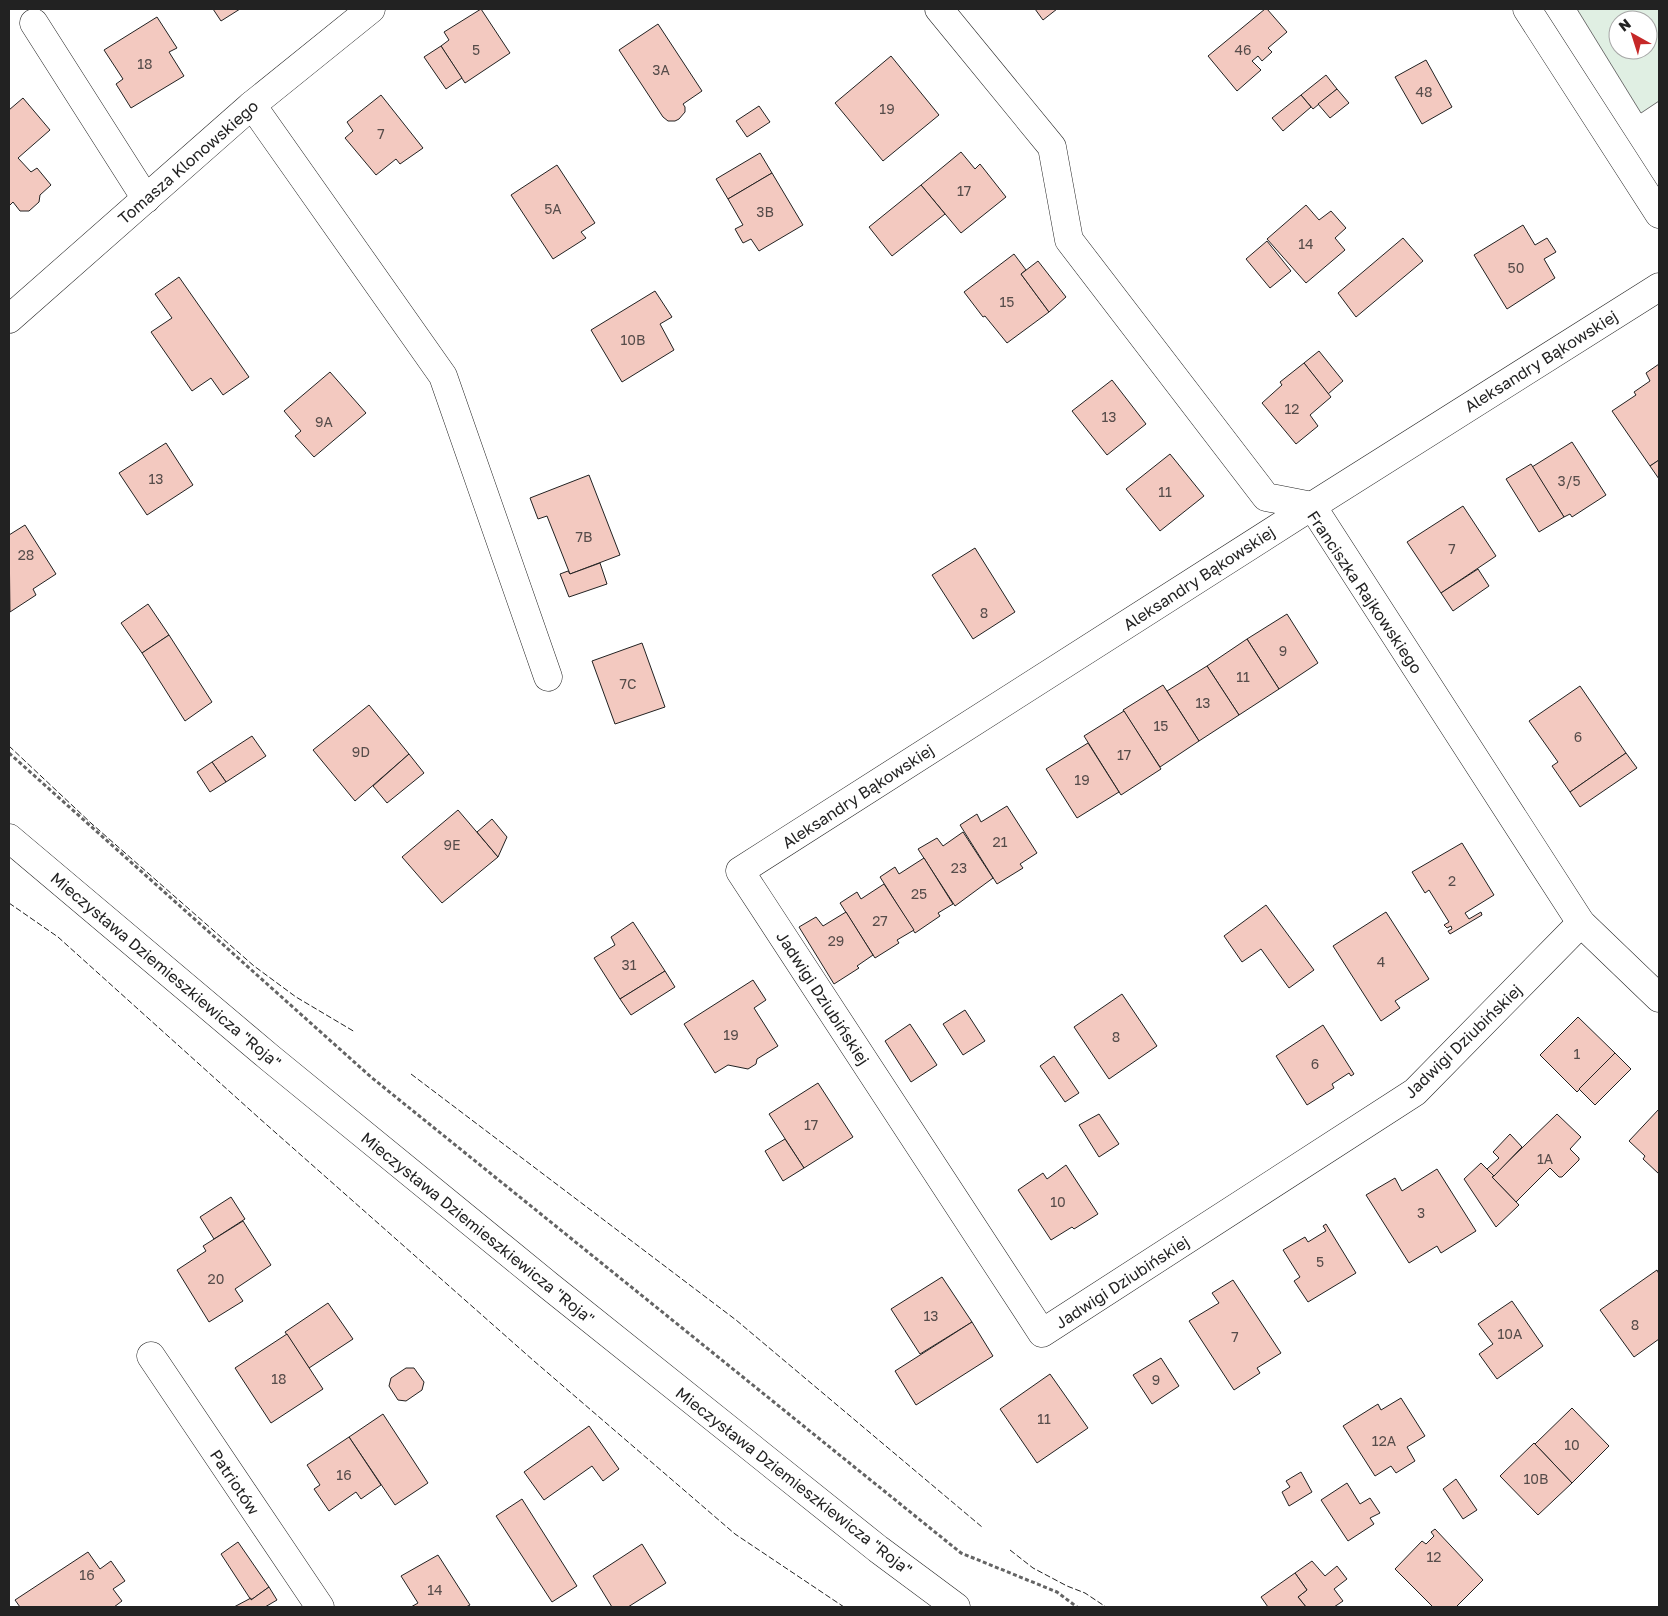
<svg xmlns="http://www.w3.org/2000/svg" width="1668" height="1616" font-family="'Golos Text',sans-serif">
  <style>
    .green { fill: #e0efe3; stroke: #6f6f6f; fill-rule: evenodd }
    .building { fill: #f3c9c0; stroke: #222 }
    .lines { fill: none; stroke-linecap: round; stroke-linejoin: round }
    .street-casing { stroke: #222; stroke-width: 29 }
    .secondary-casing { stroke: #222; stroke-width: 29 }
    .path { stroke: #646464; stroke-width: 3; stroke-dasharray: 4 2.5; stroke-linecap: butt }
    .street { stroke: #fff; stroke-width: 28 }
    .secondary { stroke: #fff; stroke-width: 28 }
    .fence { stroke: #222; stroke-width: 1; stroke-dasharray: 6 2.5; stroke-linecap: butt }
    .labels { text-anchor: middle; stroke-width: 4; stroke-linejoin: round; paint-order: stroke }
    .number-label { font-size: 14px; fill: #564c4a }
    .street-label { font-size: 16px; fill: #222; stroke: #fff }
  </style>
  <rect width="100%" height="100%" fill="#fff"/>
  <path class="green" d="M1577,9H1659V101L1641,113ZM1618,20H1648V50H1618Z"/>
  <g class="building">
    <path d="M213,9H240L221,21Z"/>
    <path d="M481,9L510,53L465,83L441,46L449,40L444,32Z"/>
    <path d="M1035,9H1057L1043,20Z"/>
    <path d="M1265,9H1267L1287,32L1268,48L1272,52L1262,61L1258,56L1252,61L1261,70L1237,91L1208,56Z"/>
    <path d="M157,17L177,48L169,52L184,76L131,108L116,84L123,79L104,50Z"/>
    <path d="M658,24L702,91L683,104L685,107V112L679,119L675,121H668L663,117L619,50Z"/>
    <path d="M441,46L462,78L446,89L424,57Z"/>
    <path d="M891,56L939,115L883,161L835,103Z"/>
    <path d="M1426,60L1452,107L1422,124L1395,77Z"/>
    <path d="M1326,75L1337,89L1313,109L1301,95Z"/>
    <path d="M1337,89L1349,103L1330,118L1318,104Z"/>
    <path d="M381,95L423,148L400,164L396,159L376,175L345,138L353,131L347,122Z"/>
    <path d="M1301,95L1311,107L1283,131L1272,118Z"/>
    <path d="M23,98L50,130L18,158L31,172L37,168L51,185L40,195L39,202L29,211H20L13,202L9,206V110Z"/>
    <path d="M759,106L770,122L747,137L736,121Z"/>
    <path d="M961,152L975,169L980,164L1006,197L961,233L921,185Z"/>
    <path d="M760,153L772,173L728,199L716,179Z"/>
    <path d="M557,165L595,223L581,232L586,238L553,259L511,195Z"/>
    <path d="M772,173L803,225L759,251L751,239L743,243L735,229L743,225L728,199Z"/>
    <path d="M921,185L945,214L892,256L869,227Z"/>
    <path d="M1306,205L1319,220L1331,211L1346,228L1335,238L1345,250L1306,283L1267,239Z"/>
    <path d="M1523,225L1535,245L1547,238L1556,252L1544,259L1555,278L1507,309L1474,255Z"/>
    <path d="M1403,238L1423,261L1356,317L1338,293Z"/>
    <path d="M1267,241L1291,271L1270,288L1246,259Z"/>
    <path d="M1014,254L1026,270L1021,274L1049,312L1007,343L985,316L983,317L964,292Z"/>
    <path d="M1038,261L1066,297L1049,312L1021,274Z"/>
    <path d="M179,277L249,377L223,395L211,378L192,391L151,332L172,318L155,294Z"/>
    <path d="M655,291L672,317L660,324L674,350L622,382L591,330Z"/>
    <path d="M1319,351L1343,381L1328,394L1304,363Z"/>
    <path d="M1304,363L1331,397L1310,415L1318,426L1296,444L1262,403L1282,385L1280,382Z"/>
    <path d="M1659,364V460L1650,466L1612,411L1636,395L1634,392L1650,381L1646,373Z"/>
    <path d="M330,372L366,413L314,457L295,436L301,431L284,411Z"/>
    <path d="M1112,380L1146,424L1107,455L1072,411Z"/>
    <path d="M1572,442L1606,495L1572,517L1570,514L1564,517L1532,467Z"/>
    <path d="M166,443L193,485L147,515L119,473Z"/>
    <path d="M1170,454L1204,496L1160,531L1126,489Z"/>
    <path d="M1659,460V479L1650,466Z"/>
    <path d="M1531,464L1564,517L1539,532L1506,479Z"/>
    <path d="M589,475L620,555L570,574L547,516L538,519L530,498Z"/>
    <path d="M1463,506L1496,556L1441,593L1407,542Z"/>
    <path d="M25,525L56,574L33,589L36,595L10,612L9,535Z"/>
    <path d="M975,548L1015,612L973,639L932,575Z"/>
    <path d="M600,563L607,584L569,597L560,574L568,571L570,574Z"/>
    <path d="M1478,569L1489,586L1453,611L1441,593Z"/>
    <path d="M148,604L169,635L142,653L121,623Z"/>
    <path d="M1287,614L1318,663L1279,689L1247,639Z"/>
    <path d="M169,635L212,702L185,721L142,653Z"/>
    <path d="M1247,639L1279,689L1239,715L1207,666Z"/>
    <path d="M642,643L665,707L615,724L592,661Z"/>
    <path d="M1207,666L1239,715L1199,741L1167,691Z"/>
    <path d="M1163,685L1199,741L1160,767L1123,710Z"/>
    <path d="M1580,686L1626,753L1570,792L1552,766L1558,762L1529,721Z"/>
    <path d="M369,705L409,754L355,801L313,750Z"/>
    <path d="M1124,711L1161,769L1121,795L1084,736Z"/>
    <path d="M252,736L266,756L226,782L212,762Z"/>
    <path d="M1088,743L1119,792L1077,818L1046,769Z"/>
    <path d="M1626,753L1637,768L1580,807L1570,792Z"/>
    <path d="M409,754L424,773L387,803L373,786Z"/>
    <path d="M212,762L226,782L210,792L197,772Z"/>
    <path d="M1007,806L1037,853L1020,864L1023,868L997,884L960,825L977,814L981,822Z"/>
    <path d="M458,810L498,857L442,903L402,857Z"/>
    <path d="M492,819L507,837L498,857L477,832Z"/>
    <path d="M963,832L993,878L955,906L918,849L937,838L943,846Z"/>
    <path d="M1462,843L1494,895L1465,913L1469,919L1481,912L1482,915L1450,934L1448,931L1452,929L1451,926L1447,928L1444,925L1449,922L1429,890L1425,893L1412,872Z"/>
    <path d="M924,858L953,904L938,913L940,916L915,933L880,877L895,867L899,874Z"/>
    <path d="M884,884L914,930L897,940L899,943L875,958L840,903L857,892L861,899Z"/>
    <path d="M1266,905L1314,970L1289,988L1261,949L1242,962L1224,936Z"/>
    <path d="M846,912L873,955L857,966L859,968L834,984L799,927L816,917L823,926Z"/>
    <path d="M1386,912L1429,979L1395,1001L1400,1008L1381,1021L1333,946Z"/>
    <path d="M633,922L665,971L620,999L594,958L615,945L611,937Z"/>
    <path d="M665,971L675,987L631,1015L620,999Z"/>
    <path d="M753,980L766,1000L754,1008L778,1046L757,1059L756,1064L748,1069L728,1065L715,1073L684,1024Z"/>
    <path d="M1122,994L1157,1046L1109,1079L1074,1027Z"/>
    <path d="M965,1010L985,1041L963,1055L943,1024Z"/>
    <path d="M1578,1017L1615,1053L1577,1092L1540,1055Z"/>
    <path d="M910,1024L937,1065L911,1082L885,1041Z"/>
    <path d="M1323,1025L1354,1074L1351,1076L1349,1073L1332,1084L1334,1088L1307,1105L1276,1056Z"/>
    <path d="M1615,1053L1631,1069L1595,1105L1579,1089Z"/>
    <path d="M1054,1056L1079,1093L1065,1102L1040,1066Z"/>
    <path d="M818,1083L853,1137L804,1168L769,1114Z"/>
    <path d="M1659,1109V1174L1643,1159L1645,1156L1629,1141Z"/>
    <path d="M1099,1114L1119,1144L1099,1157L1079,1125Z"/>
    <path d="M1557,1114L1581,1137L1570,1149L1579,1158V1160L1562,1177H1559L1550,1168L1516,1202L1492,1177Z"/>
    <path d="M1510,1134L1522,1147L1494,1176L1487,1169L1499,1158L1493,1152Z"/>
    <path d="M785,1139L804,1168L783,1181L765,1151Z"/>
    <path d="M1481,1163L1494,1176L1492,1177L1519,1205L1496,1227L1464,1179Z"/>
    <path d="M1066,1165L1098,1214L1074,1229L1072,1227L1051,1240L1018,1190L1043,1173L1047,1179Z"/>
    <path d="M1437,1169L1476,1231L1441,1253L1437,1246L1409,1263L1366,1195L1395,1178L1402,1191Z"/>
    <path d="M231,1197L245,1219L214,1239L200,1217Z"/>
    <path d="M243,1221L271,1265L235,1289L243,1301L209,1322L177,1270L206,1251L203,1246Z"/>
    <path d="M1326,1224L1356,1273L1308,1302L1294,1281L1300,1277L1283,1250L1305,1237L1308,1242L1326,1231L1323,1226Z"/>
    <path d="M1657,1270L1659,1274V1339L1634,1357L1600,1310Z"/>
    <path d="M942,1277L972,1322L920,1354L891,1309Z"/>
    <path d="M1233,1280L1281,1353L1257,1368L1260,1373L1234,1390L1189,1321L1219,1303L1212,1293Z"/>
    <path d="M1512,1301L1543,1346L1497,1379L1479,1354L1493,1344L1478,1324Z"/>
    <path d="M328,1303L353,1339L309,1368L285,1332Z"/>
    <path d="M972,1322L993,1356L916,1405L895,1371Z"/>
    <path d="M287,1334L323,1389L271,1423L235,1368Z"/>
    <path d="M1161,1358L1179,1386L1152,1404L1133,1375Z"/>
    <path d="M406,1368H414L424,1382L422,1390L406,1401L398,1400L389,1386L391,1378Z"/>
    <path d="M1050,1374L1088,1428L1037,1463L1000,1409Z"/>
    <path d="M1401,1398L1425,1436L1407,1447L1415,1461L1396,1473L1391,1466L1375,1476L1343,1426L1378,1404L1381,1410Z"/>
    <path d="M1572,1408L1609,1446L1572,1483L1535,1444Z"/>
    <path d="M383,1414L428,1483L395,1505L349,1437Z"/>
    <path d="M589,1426L619,1469L603,1481L592,1466L544,1500L524,1472Z"/>
    <path d="M349,1437L381,1485L361,1499L356,1492L329,1511L314,1489L320,1485L307,1465Z"/>
    <path d="M1534,1443L1572,1483L1538,1515L1500,1476Z"/>
    <path d="M1301,1472L1312,1492L1289,1506L1282,1492L1290,1487L1286,1481Z"/>
    <path d="M1456,1479L1477,1510L1463,1519L1443,1489Z"/>
    <path d="M1347,1483L1360,1504L1370,1498L1380,1513L1370,1518L1374,1524L1348,1541L1321,1500Z"/>
    <path d="M522,1499L577,1586L552,1602L496,1516Z"/>
    <path d="M1435,1529L1483,1580L1456,1607H1433L1395,1569L1422,1541L1426,1544L1434,1536L1431,1532Z"/>
    <path d="M238,1542L269,1587L251,1600L221,1554Z"/>
    <path d="M642,1544L666,1583L628,1607H612L593,1576Z"/>
    <path d="M88,1552L100,1569L111,1561L125,1581L113,1589L122,1601L114,1607H20L15,1600Z"/>
    <path d="M438,1555L470,1605L466,1607H411L418,1603L401,1576Z"/>
    <path d="M1312,1561L1325,1576L1337,1566L1347,1579L1334,1589L1343,1601L1334,1607H1306L1298,1597L1307,1590L1295,1573Z"/>
    <path d="M1295,1573L1307,1590L1298,1597L1306,1607H1268L1261,1597Z"/>
    <path d="M269,1587L277,1600L265,1607H234L251,1598V1600Z"/>
  </g>
  <g class="lines">
    <defs>
      <g id="street">
        <path d="M939,9L1052,147L1069,240L1266,497L1312,506L1581,923L1659,998"/>
        <path d="M1527,9L1659,214"/>
        <path d="M34,23L146,199"/>
        <path d="M252,105L443,376L548,677"/>
        <path d="M9,319L252,105L371,9"/>
        <path d="M1581,923L1415,1092L1042,1333L740,871L1312,506L1659,287"/>
        <path d="M151,1356L320,1607"/>
      </g>
      <path id="secondary" d="M9,838L270,1058L548,1285L878,1549L956,1607"/>
    </defs>
    <use href="#street" class="street-casing"/>
    <use href="#secondary" class="secondary-casing"/>
    <path class="path" d="M9,753L371,1077L961,1553L1057,1592L1077,1607"/>
    <use href="#street" class="street"/>
    <use href="#secondary" class="secondary"/>
    <g class="fence">
      <path d="M9,746L92,824L254,966L296,997L355,1032"/>
      <path d="M9,903L58,937L259,1118L534,1361L735,1534L844,1607"/>
      <path d="M411,1074L736,1320L982,1527"/>
      <path d="M1010,1550L1033,1568L1067,1586L1085,1593L1106,1607"/>
    </g>
  </g>
  <g class="labels">
    <g class="number-label">
      <text x="476" y="55">5</text>
      <text x="1243" y="55">46</text>
      <text x="145" y="69">18</text>
      <text x="661" y="75">3A</text>
      <text x="1424" y="97">48</text>
      <text x="887" y="114">19</text>
      <text x="381" y="139">7</text>
      <text x="964" y="196">17</text>
      <text x="553" y="214">5A</text>
      <text x="765" y="217">3B</text>
      <text x="1306" y="249">14</text>
      <text x="1516" y="273">50</text>
      <text x="1007" y="307">15</text>
      <text x="633" y="345">10B</text>
      <text x="1292" y="414">12</text>
      <text x="1109" y="422">13</text>
      <text x="324" y="427">9A</text>
      <text x="156" y="484">13</text>
      <text x="1569" y="486">3/5</text>
      <text x="1165" y="497">11</text>
      <text x="584" y="542">7B</text>
      <text x="1452" y="554">7</text>
      <text x="26" y="560">28</text>
      <text x="984" y="618">8</text>
      <text x="1283" y="656">9</text>
      <text x="1243" y="682">11</text>
      <text x="628" y="689">7C</text>
      <text x="1203" y="708">13</text>
      <text x="1161" y="731">15</text>
      <text x="1578" y="742">6</text>
      <text x="361" y="757">9D</text>
      <text x="1124" y="760">17</text>
      <text x="1082" y="785">19</text>
      <text x="1000" y="847">21</text>
      <text x="452" y="850">9E</text>
      <text x="959" y="873">23</text>
      <text x="1452" y="886">2</text>
      <text x="919" y="899">25</text>
      <text x="880" y="926">27</text>
      <text x="836" y="946">29</text>
      <text x="1381" y="967">4</text>
      <text x="629" y="970">31</text>
      <text x="731" y="1040">19</text>
      <text x="1116" y="1042">8</text>
      <text x="1577" y="1059">1</text>
      <text x="1315" y="1069">6</text>
      <text x="811" y="1130">17</text>
      <text x="1545" y="1164">1A</text>
      <text x="1058" y="1207">10</text>
      <text x="1421" y="1218">3</text>
      <text x="1320" y="1267">5</text>
      <text x="216" y="1284">20</text>
      <text x="931" y="1321">13</text>
      <text x="1635" y="1330">8</text>
      <text x="1510" y="1339">10A</text>
      <text x="1235" y="1342">7</text>
      <text x="279" y="1384">18</text>
      <text x="1156" y="1385">9</text>
      <text x="1044" y="1424">11</text>
      <text x="1384" y="1446">12A</text>
      <text x="1572" y="1450">10</text>
      <text x="344" y="1480">16</text>
      <text x="1536" y="1484">10B</text>
      <text x="1434" y="1562">12</text>
      <text x="87" y="1580">16</text>
      <text x="435" y="1595">14</text>
    </g>
    <g class="street-label">
      <text transform="translate(188 162) rotate(-41)" y="6">Tomasza Klonowskiego</text>
      <text transform="translate(1541 361) rotate(-32)" y="6">Aleksandry Bąkowskiej</text>
      <text transform="translate(1199 578) rotate(-33)" y="6">Aleksandry Bąkowskiej</text>
      <text transform="translate(1365 592) rotate(56)" y="6">Franciszka Rajkowskiego</text>
      <text transform="translate(858 796) rotate(-33)" y="6">Aleksandry Bąkowskiej</text>
      <text transform="translate(166 970) rotate(40)" y="6">Mieczysława Dziemieszkiewicza "Roja"</text>
      <text transform="translate(823 998) rotate(57)" y="6">Jadwigi Dziubińskiej</text>
      <text transform="translate(1463 1041) rotate(-44)" y="6">Jadwigi Dziubińskiej</text>
      <text transform="translate(478 1228) rotate(39)" y="6">Mieczysława Dziemieszkiewicza "Roja"</text>
      <text transform="translate(1122 1282) rotate(-33)" y="6">Jadwigi Dziubińskiej</text>
      <text transform="translate(794 1481) rotate(38)" y="6">Mieczysława Dziemieszkiewicza "Roja"</text>
      <text transform="translate(235 1482) rotate(56)" y="6">Patriotów</text>
    </g>
  </g>
  <rect width="1668" height="1616" fill="none" stroke="#222222" stroke-width="20"/>
  <g transform="translate(1633 35) rotate(321)"><circle r="24" fill="#ffffff" stroke="#a7a7a7"/>
  <path d="M0-4L9 19L0 12L-9 19Z" fill="#c62828"/>
  <text y="-8" font-size="14" font-weight="bold" text-anchor="middle" fill="#222222">N</text>
  </g>
</svg>
